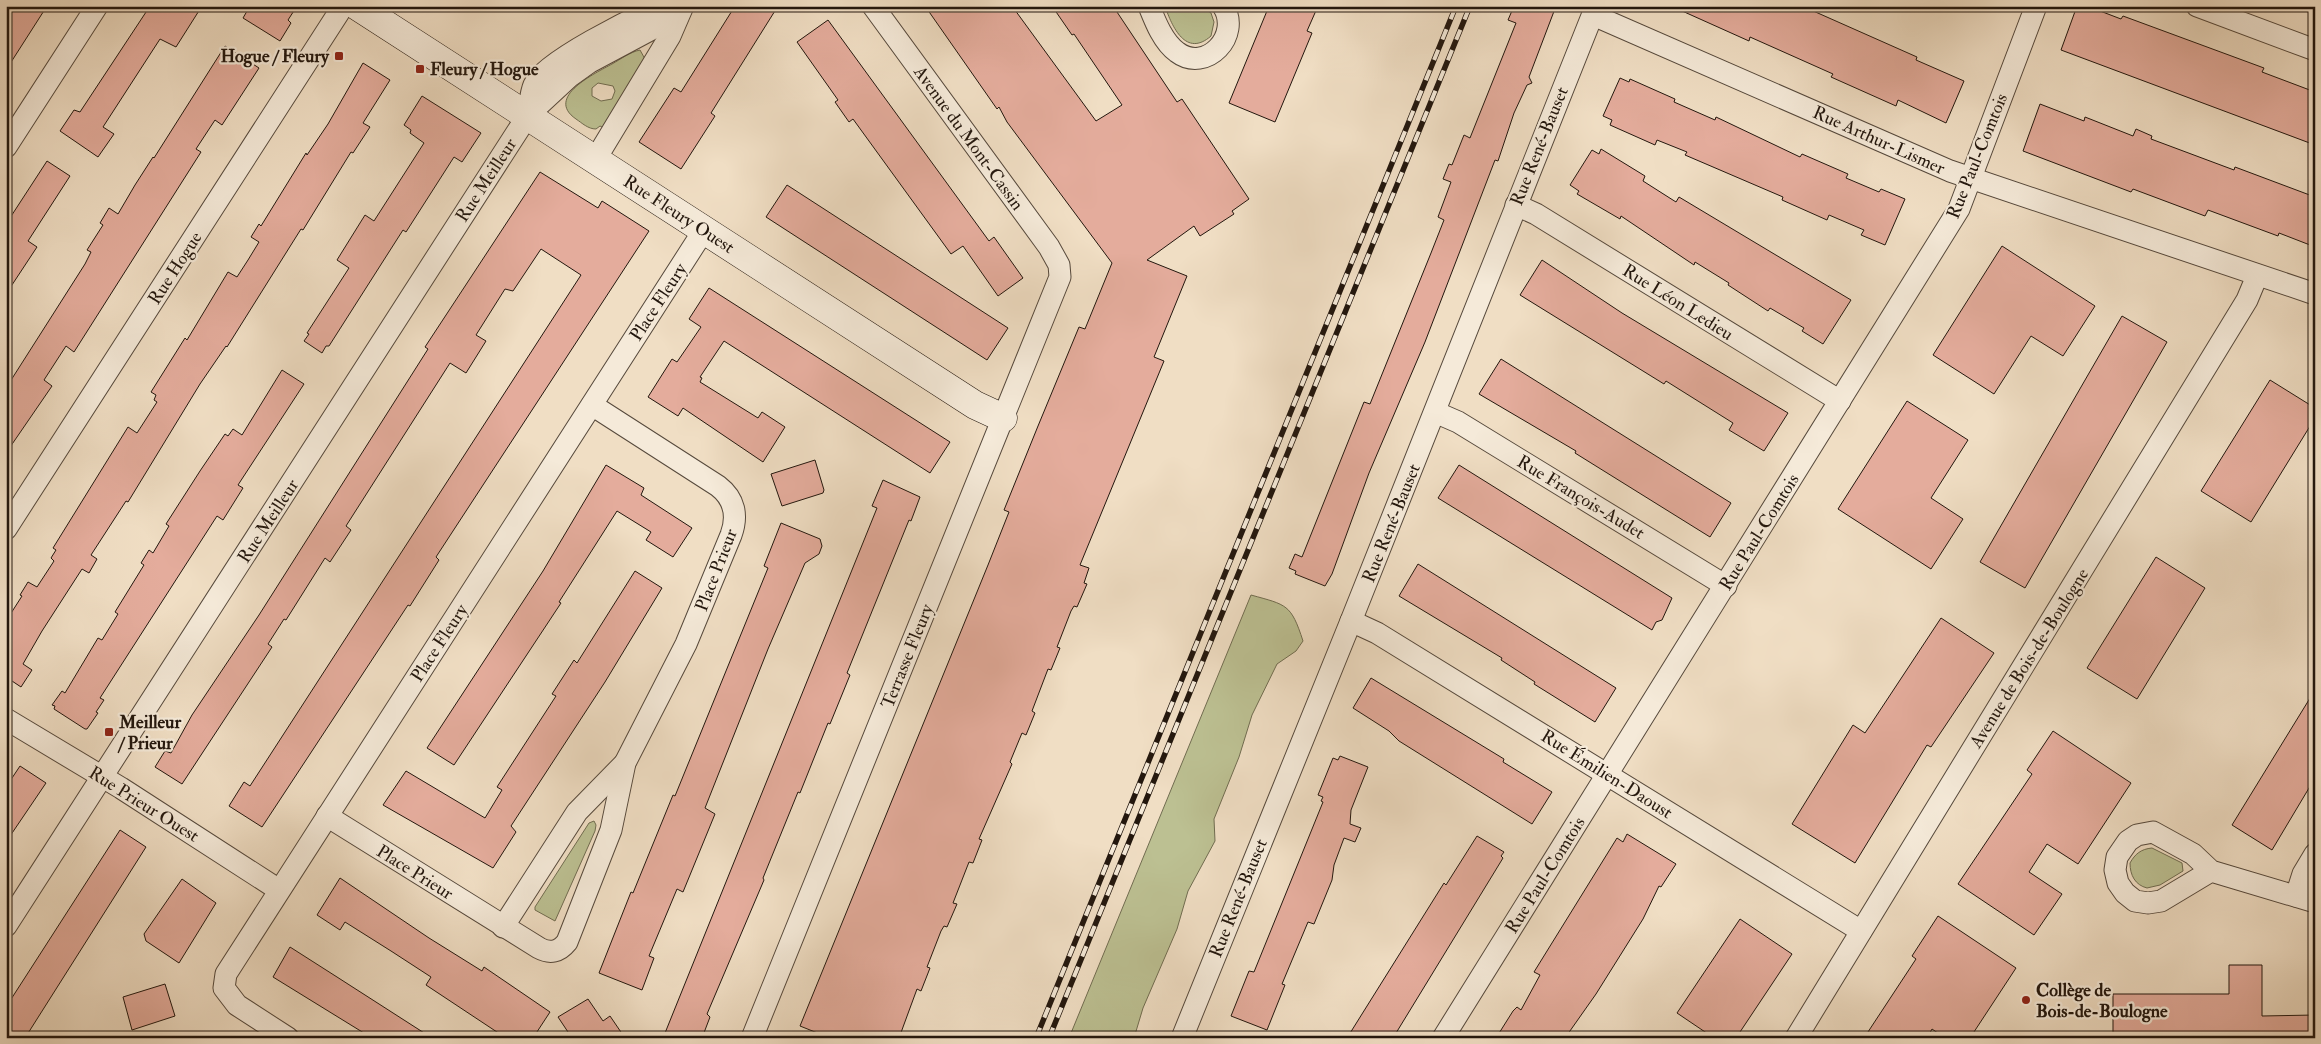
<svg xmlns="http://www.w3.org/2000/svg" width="2321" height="1044" font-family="'IM FELL Double Pica',serif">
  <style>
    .green { fill: #bcc092; stroke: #706c50; fill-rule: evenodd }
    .building { fill: #e4ac9c; stroke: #23170e }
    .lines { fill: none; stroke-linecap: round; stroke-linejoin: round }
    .street-casing { stroke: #56493c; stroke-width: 23 }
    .secondary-casing { stroke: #23170e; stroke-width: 29 }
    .street { stroke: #f5ead9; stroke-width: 21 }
    .secondary { stroke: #f5ead9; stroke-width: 28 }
    .rail-casing { stroke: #23170e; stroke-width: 5.5 }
    .rail { stroke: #f5ead9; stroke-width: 4; stroke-dasharray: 11; stroke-linecap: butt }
    .poi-dot { fill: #8f2418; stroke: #f5ead9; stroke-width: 2 }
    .labels { text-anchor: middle; stroke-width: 4.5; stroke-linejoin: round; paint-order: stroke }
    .poi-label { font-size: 18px; font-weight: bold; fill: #23170e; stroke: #f5ead9; text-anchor: start }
    .street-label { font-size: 18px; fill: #23170e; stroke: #f5ead9 }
  </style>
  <rect width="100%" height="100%" fill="#f0dec4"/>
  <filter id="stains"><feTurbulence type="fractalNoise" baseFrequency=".004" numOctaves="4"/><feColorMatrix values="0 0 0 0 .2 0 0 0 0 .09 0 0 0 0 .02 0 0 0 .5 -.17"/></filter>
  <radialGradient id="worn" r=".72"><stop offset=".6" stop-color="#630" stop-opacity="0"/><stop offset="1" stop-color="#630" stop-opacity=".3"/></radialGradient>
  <g class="green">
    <path d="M1165,6H1201L1211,13L1214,22L1211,36C1186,58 1172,27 1165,6Z"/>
    <path d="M640,50L645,59L604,128L600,126L596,129C588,129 582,123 576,119C544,97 596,73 612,64C621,59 630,52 640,50ZM598,83L613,86L615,91L612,99L601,101L592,96V88Z"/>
    <path d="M1251,595C1287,605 1291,604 1303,641L1296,651L1277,664L1252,715L1239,757L1214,819L1215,841L1188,891L1177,929L1143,1008L1134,1038H1069Z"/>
    <path d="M594,821L596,825L595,831L555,921L535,910V907L589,823Z"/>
    <path d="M2152,848L2182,863L2183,871L2160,885L2147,888C2135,885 2130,875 2130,863C2135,854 2141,849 2152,848Z"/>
  </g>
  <g class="building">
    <path d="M6,6H47L6,70Z"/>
    <path d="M150,6H202L176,47L160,39L103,127L114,134L98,157L60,131L74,110L80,112Z"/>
    <path d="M250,6H297L288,20L291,23L280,41L243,18Z"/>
    <path d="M735,6H778L711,113L715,116L681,169L639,142L674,88L681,92Z"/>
    <path d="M925,6H1012L1096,121L1122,105L1074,34L1072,35L1052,6H1113L1177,102L1182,99L1249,199L1232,211L1234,214L1200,236L1194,226L1147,260L1187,276L1154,357L1164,361L1080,565L1089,568L1084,583L1087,584L1077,607L1074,606L1071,611L1057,647L1060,648L1051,670L1048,669L1032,711L1035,713L1026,735L1022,733L1010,762L1012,764L979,839L982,840L973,863L969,862L953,903L957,904L947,927L944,926L941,931L927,967L930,968L921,991L917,989L899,1038H830L800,1026L988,565L1009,512L1004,510L1038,426L1079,327L1085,329L1112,263L1007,122L999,107L997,109Z"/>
    <path d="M1269,6H1318L1307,31L1312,33L1275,122L1229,103Z"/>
    <path d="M1514,6H1556L1529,77L1532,83L1527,85L1514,113L1498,161L1495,160L1425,342L1369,473L1332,574L1325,586L1295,574L1296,571L1289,568L1295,554L1302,557L1364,402L1370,404L1431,253L1444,220L1438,217L1451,182L1443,179L1449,164L1452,165L1464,135L1470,138L1516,23L1508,20Z"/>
    <path d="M1671,6H1802L1917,57L1916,60L1964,81L1946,123L1898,100L1896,106L1831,77L1833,74L1750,37L1749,41Z"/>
    <path d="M2077,6H2087L2121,19L2123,16L2264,68L2262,72L2315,92V145L2061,50Z"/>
    <path d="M828,20L989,241L994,237L1023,278L998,296L963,246L951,254L853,119L849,122L835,102L838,100L797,42Z"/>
    <path d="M225,46L259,68L222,125L215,120L196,149L201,152L74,352L66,346L44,380L52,386L6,453V388L85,264L91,252L87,250L103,225L100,223L109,208L118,214L135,185L153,157L154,158Z"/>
    <path d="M363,63L390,80L363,123L370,127L353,153L351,152L303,230L301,229L227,347L226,346L200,384L128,502L126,501L91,555L97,559L89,573L82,569L42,631L23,664L32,670L21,687L12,681L6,689V621L22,596L20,595L28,582L37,587L54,561L51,558L56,550L53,548L128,427L137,433L157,402L154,400L156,395L151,392L185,338L187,340L228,272L237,277L248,260L259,242L251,237L259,224L261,226L306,153L307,155L328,124Z"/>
    <path d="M1620,78L1629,82L1630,79L1675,99L1674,102L1715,120L1716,117L1800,157L1802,154L1848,174L1846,178L1879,192L1881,189L1905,199L1885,245L1861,235L1864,230L1829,215L1827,220L1782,200L1783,197L1685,155L1687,152L1657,140L1655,145L1610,125L1612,120L1603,116Z"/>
    <path d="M422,96L481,133L462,162L454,157L406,232L403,230L329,346H326L322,353L304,341L309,334L307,333L349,268L337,260L365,215L374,221L424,143L410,133L411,130L404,125Z"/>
    <path d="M2040,104L2084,121L2085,117L2133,136L2136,129L2152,136L2151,139L2234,170L2235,167L2315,197V234L2310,245L2279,233L2278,236L2208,210L2205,216L2133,189L2131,192L2023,151Z"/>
    <path d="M1601,149L1645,176L1643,181L1676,202L1679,197L1851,300L1823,344L1802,331L1804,328L1770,308L1768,311L1728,285L1729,283L1695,262L1694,265L1621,216L1620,219L1577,194L1579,191L1570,185L1592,150L1599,154Z"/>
    <path d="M47,161L70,176L28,241L37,247L6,294V224Z"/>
    <path d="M540,172L598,208L602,201L649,231L436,557L439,560L410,606L408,605L262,827L229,806L244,782L250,786L581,275L541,249L513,291L505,289L476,335L486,341L466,373L450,363L346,526L351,530L330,562L325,558L286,620L284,619L268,644L272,647L182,784L155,767L165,751L171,753L192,715L259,615L428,349L425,347Z"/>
    <path d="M787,185L1008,328L987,360L766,217Z"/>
    <path d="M2002,246L2095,306L2063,356L2031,336L1994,394L1933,355Z"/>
    <path d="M1542,260L1622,313L1788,413L1764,451L1729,430L1733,423L1666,381L1664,384L1520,295Z"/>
    <path d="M709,288L950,442L930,473L724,341L700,377L702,378L700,382L758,418L762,412L785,427L763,462L683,408L678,416L648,397L672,359L677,362L701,327L689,319Z"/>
    <path d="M2122,316L2167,342L2025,588L1980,562Z"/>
    <path d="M1501,359L1731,503L1710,537L1575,453L1576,451L1479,394Z"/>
    <path d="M282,370L304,384L238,485L243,488L223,520L217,516L100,698L104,700L96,712L98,713L87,729H85L54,709L55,706L52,705L62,691L65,693L98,638L102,640L118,614L115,612L144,565L141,563L149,550L153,553L169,526L166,524L200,471L225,434L228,436L233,429L242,435Z"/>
    <path d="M2270,380L2315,408V418L2251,522L2201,491Z"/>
    <path d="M1907,401L1968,440L1931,498L1963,519L1931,569L1838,509Z"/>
    <path d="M815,460L824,490L823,493L782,506L771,474Z"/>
    <path d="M606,465L644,488L641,495L692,528L673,557L646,540L651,532L617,511L559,602L561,603L454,765L427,748L543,571Z"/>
    <path d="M1459,465L1672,598L1662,620L1656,622L1652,630L1438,498Z"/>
    <path d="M883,480L920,497L911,521L909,520L847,673L850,675L830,724L828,723L800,793L798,792L763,878L764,880L707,1014L710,1017L702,1038H663L877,508L872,506Z"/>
    <path d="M781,523L820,539L822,546L819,554L805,563L768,649L705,808L715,814L683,892L677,889L649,956L654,958L642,990L599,973L631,892L633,893L673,795L675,796L768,568L764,566Z"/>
    <path d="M2156,557L2205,588L2137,699L2087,668Z"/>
    <path d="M1418,564L1616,688L1595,722L1534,684L1535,682L1501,660L1502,658L1399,596Z"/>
    <path d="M635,571L662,588L605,682L511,826L516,832L493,868L383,805L406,771L485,818L502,790L497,787L556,696L552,694L574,660L577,663Z"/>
    <path d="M1941,618L1994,653L1931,747L1927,745L1855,863L1792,824L1853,725L1865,733Z"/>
    <path d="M1371,678L1504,759L1503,762L1552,792L1532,824L1399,741L1389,731L1353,708Z"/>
    <path d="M2315,690V778L2272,850L2232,825Z"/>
    <path d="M2053,731L2131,783L2078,864L2047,844L2029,872L2062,894L2034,935L1958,884L2032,774L2027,770Z"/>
    <path d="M1340,756L1368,767L1351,810L1350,824L1361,828L1355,842L1344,838L1334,865L1332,880L1314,924L1308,922L1282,984L1285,985L1267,1030L1231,1016L1249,971L1254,972L1323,802L1321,801L1323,797L1318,795L1333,758L1338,760Z"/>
    <path d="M20,766L46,783L6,842V787Z"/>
    <path d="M120,830L146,847L25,1038H6V1007Z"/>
    <path d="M1627,834L1676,864L1661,887L1659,886L1643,919L1596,994L1565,1038H1496L1513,1011L1517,1007L1521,1010L1540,975L1534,972L1617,838L1623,842Z"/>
    <path d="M1477,836L1504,852L1501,856L1503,858L1393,1038H1347L1444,883L1446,885Z"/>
    <path d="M340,878L429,938L482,971L484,967L550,1012L533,1038H506L426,985L431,977L391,951L345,922L340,930L317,915Z"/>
    <path d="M182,879L216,903L179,963L146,941L144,934Z"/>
    <path d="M1938,916L2016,968L1970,1038H1945L1932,1029L1927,1038H1864L1916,959L1912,956Z"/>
    <path d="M1740,919L1792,954L1736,1038H1714L1677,1013Z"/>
    <path d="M290,947L337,977L432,1038H372L273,977Z"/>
    <path d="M2229,965H2262V1016L2315,1015V1038L2113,1036V994H2229Z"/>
    <path d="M165,984L175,1016L132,1030L123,997Z"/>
    <path d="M588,999L603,1021L610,1016L625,1038H572L558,1017Z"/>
  </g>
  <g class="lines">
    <defs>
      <g id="street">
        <path d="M1149,6C1155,21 1163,42 1177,52C1206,74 1242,35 1223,6"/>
        <path d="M2197,6L2315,50"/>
        <path d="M1593,15L1950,171L2315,294"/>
        <path d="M528,115C530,106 530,94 534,85C543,62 636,17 660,6"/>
        <path d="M6,147L97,6"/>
        <path d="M595,160L670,36L683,6"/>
        <path d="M1516,205L1536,214L1840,401"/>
        <path d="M1435,412L1458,422L1726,586"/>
        <path d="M6,529L343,6"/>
        <path d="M1351,621L1377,633L1861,931"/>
        <path d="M6,719L121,788L279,890"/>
        <path d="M327,816L539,948C550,954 559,952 567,942L611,830L625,763L686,644L731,535C738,516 735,499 718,486L592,405"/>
        <path d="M2211,871L2161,901L2148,903L2135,901L2125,893L2118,883L2115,870L2117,857L2128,841L2137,835L2153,832L2193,854L2211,871L2315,902"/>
        <path d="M2296,896L2303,874L2315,854"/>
        <path d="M6,926L528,115L569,77L590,62L650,30L675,6"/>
        <path d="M503,927L577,812L625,763"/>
        <path d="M288,1038L237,1005L224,988L226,974L704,230"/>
        <path d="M752,1038L1060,277L1059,265L1049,247L873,6"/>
        <path d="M1182,1038L1351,621L1596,6"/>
        <path d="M1443,1038L1959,209L2036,6"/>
        <path d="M1796,1038L2247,300L2257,276"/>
      </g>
      <path id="secondary" d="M357,6L975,405L1003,418"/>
    </defs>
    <use href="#street" class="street-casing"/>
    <use href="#secondary" class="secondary-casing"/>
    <use href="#street" class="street"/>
    <use href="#secondary" class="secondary"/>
    <defs>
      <g id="rail">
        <path d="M1036,1038L1456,6"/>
        <path d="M1049,1038L1470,6"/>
      </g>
    </defs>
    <use href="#rail" class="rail-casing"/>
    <use href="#rail" class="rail"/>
  </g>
  <g class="poi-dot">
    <rect x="334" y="51" width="10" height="10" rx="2.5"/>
    <rect x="415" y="64" width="10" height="10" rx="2.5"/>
    <rect x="104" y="727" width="10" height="10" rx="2.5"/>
    <circle cx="2026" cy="1000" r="5"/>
  </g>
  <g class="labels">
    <g class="poi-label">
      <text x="329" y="62" text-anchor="end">Hogue / Fleury</text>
      <text x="430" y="75">Fleury / Hogue</text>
      <text x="119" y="728">Meilleur<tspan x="119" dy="21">/ Prieur</tspan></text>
      <text x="2036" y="996">Collège de<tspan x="2036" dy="21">Bois-de-Boulogne</tspan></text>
    </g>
    <g class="street-label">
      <text transform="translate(969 138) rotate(54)" y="6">Avenue du Mont-Cassin</text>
      <text transform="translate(1879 140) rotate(24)" y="6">Rue Arthur-Lismer</text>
      <text transform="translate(1539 146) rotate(-68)" y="6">Rue René-Bauset</text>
      <text transform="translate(1977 156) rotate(-68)" y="6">Rue Paul-Comtois</text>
      <text transform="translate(486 180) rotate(-57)" y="6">Rue Meilleur</text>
      <text transform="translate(679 214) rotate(33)" y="6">Rue Fleury Ouest</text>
      <text transform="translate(175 268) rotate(-57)" y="6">Rue Hogue</text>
      <text transform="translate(658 302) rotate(-57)" y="6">Place Fleury</text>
      <text transform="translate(1678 302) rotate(32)" y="6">Rue Léon Ledieu</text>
      <text transform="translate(1581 497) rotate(31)" y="6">Rue François-Audet</text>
      <text transform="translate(268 521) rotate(-57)" y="6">Rue Meilleur</text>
      <text transform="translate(1391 523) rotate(-68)" y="6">Rue René-Bauset</text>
      <text transform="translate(1759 532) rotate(-58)" y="6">Rue Paul-Comtois</text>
      <text transform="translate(716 570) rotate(-69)" y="6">Place Prieur</text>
      <text transform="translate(439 643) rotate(-57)" y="6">Place Fleury</text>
      <text transform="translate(907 656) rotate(-68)" y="6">Terrasse Fleury</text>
      <text transform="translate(2029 658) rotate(-58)" y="6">Avenue de Bois-de-Boulogne</text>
      <text transform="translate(1607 774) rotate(32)" y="6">Rue Émilien-Daoust</text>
      <text transform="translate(144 804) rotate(32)" y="6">Rue Prieur Ouest</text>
      <text transform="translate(415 872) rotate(32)" y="6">Place Prieur</text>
      <text transform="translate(1545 875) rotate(-58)" y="6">Rue Paul-Comtois</text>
      <text transform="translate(1238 898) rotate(-68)" y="6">Rue René-Bauset</text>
    </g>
  </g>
  <rect width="2321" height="1044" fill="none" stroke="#f0dec4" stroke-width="25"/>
  <rect x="8" y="8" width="2306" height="1029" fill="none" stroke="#23170e" stroke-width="2.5"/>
  <rect x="12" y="12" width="2296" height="1019" fill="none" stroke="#23170e"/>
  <rect width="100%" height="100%" filter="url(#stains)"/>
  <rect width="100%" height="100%" fill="url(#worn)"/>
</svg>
